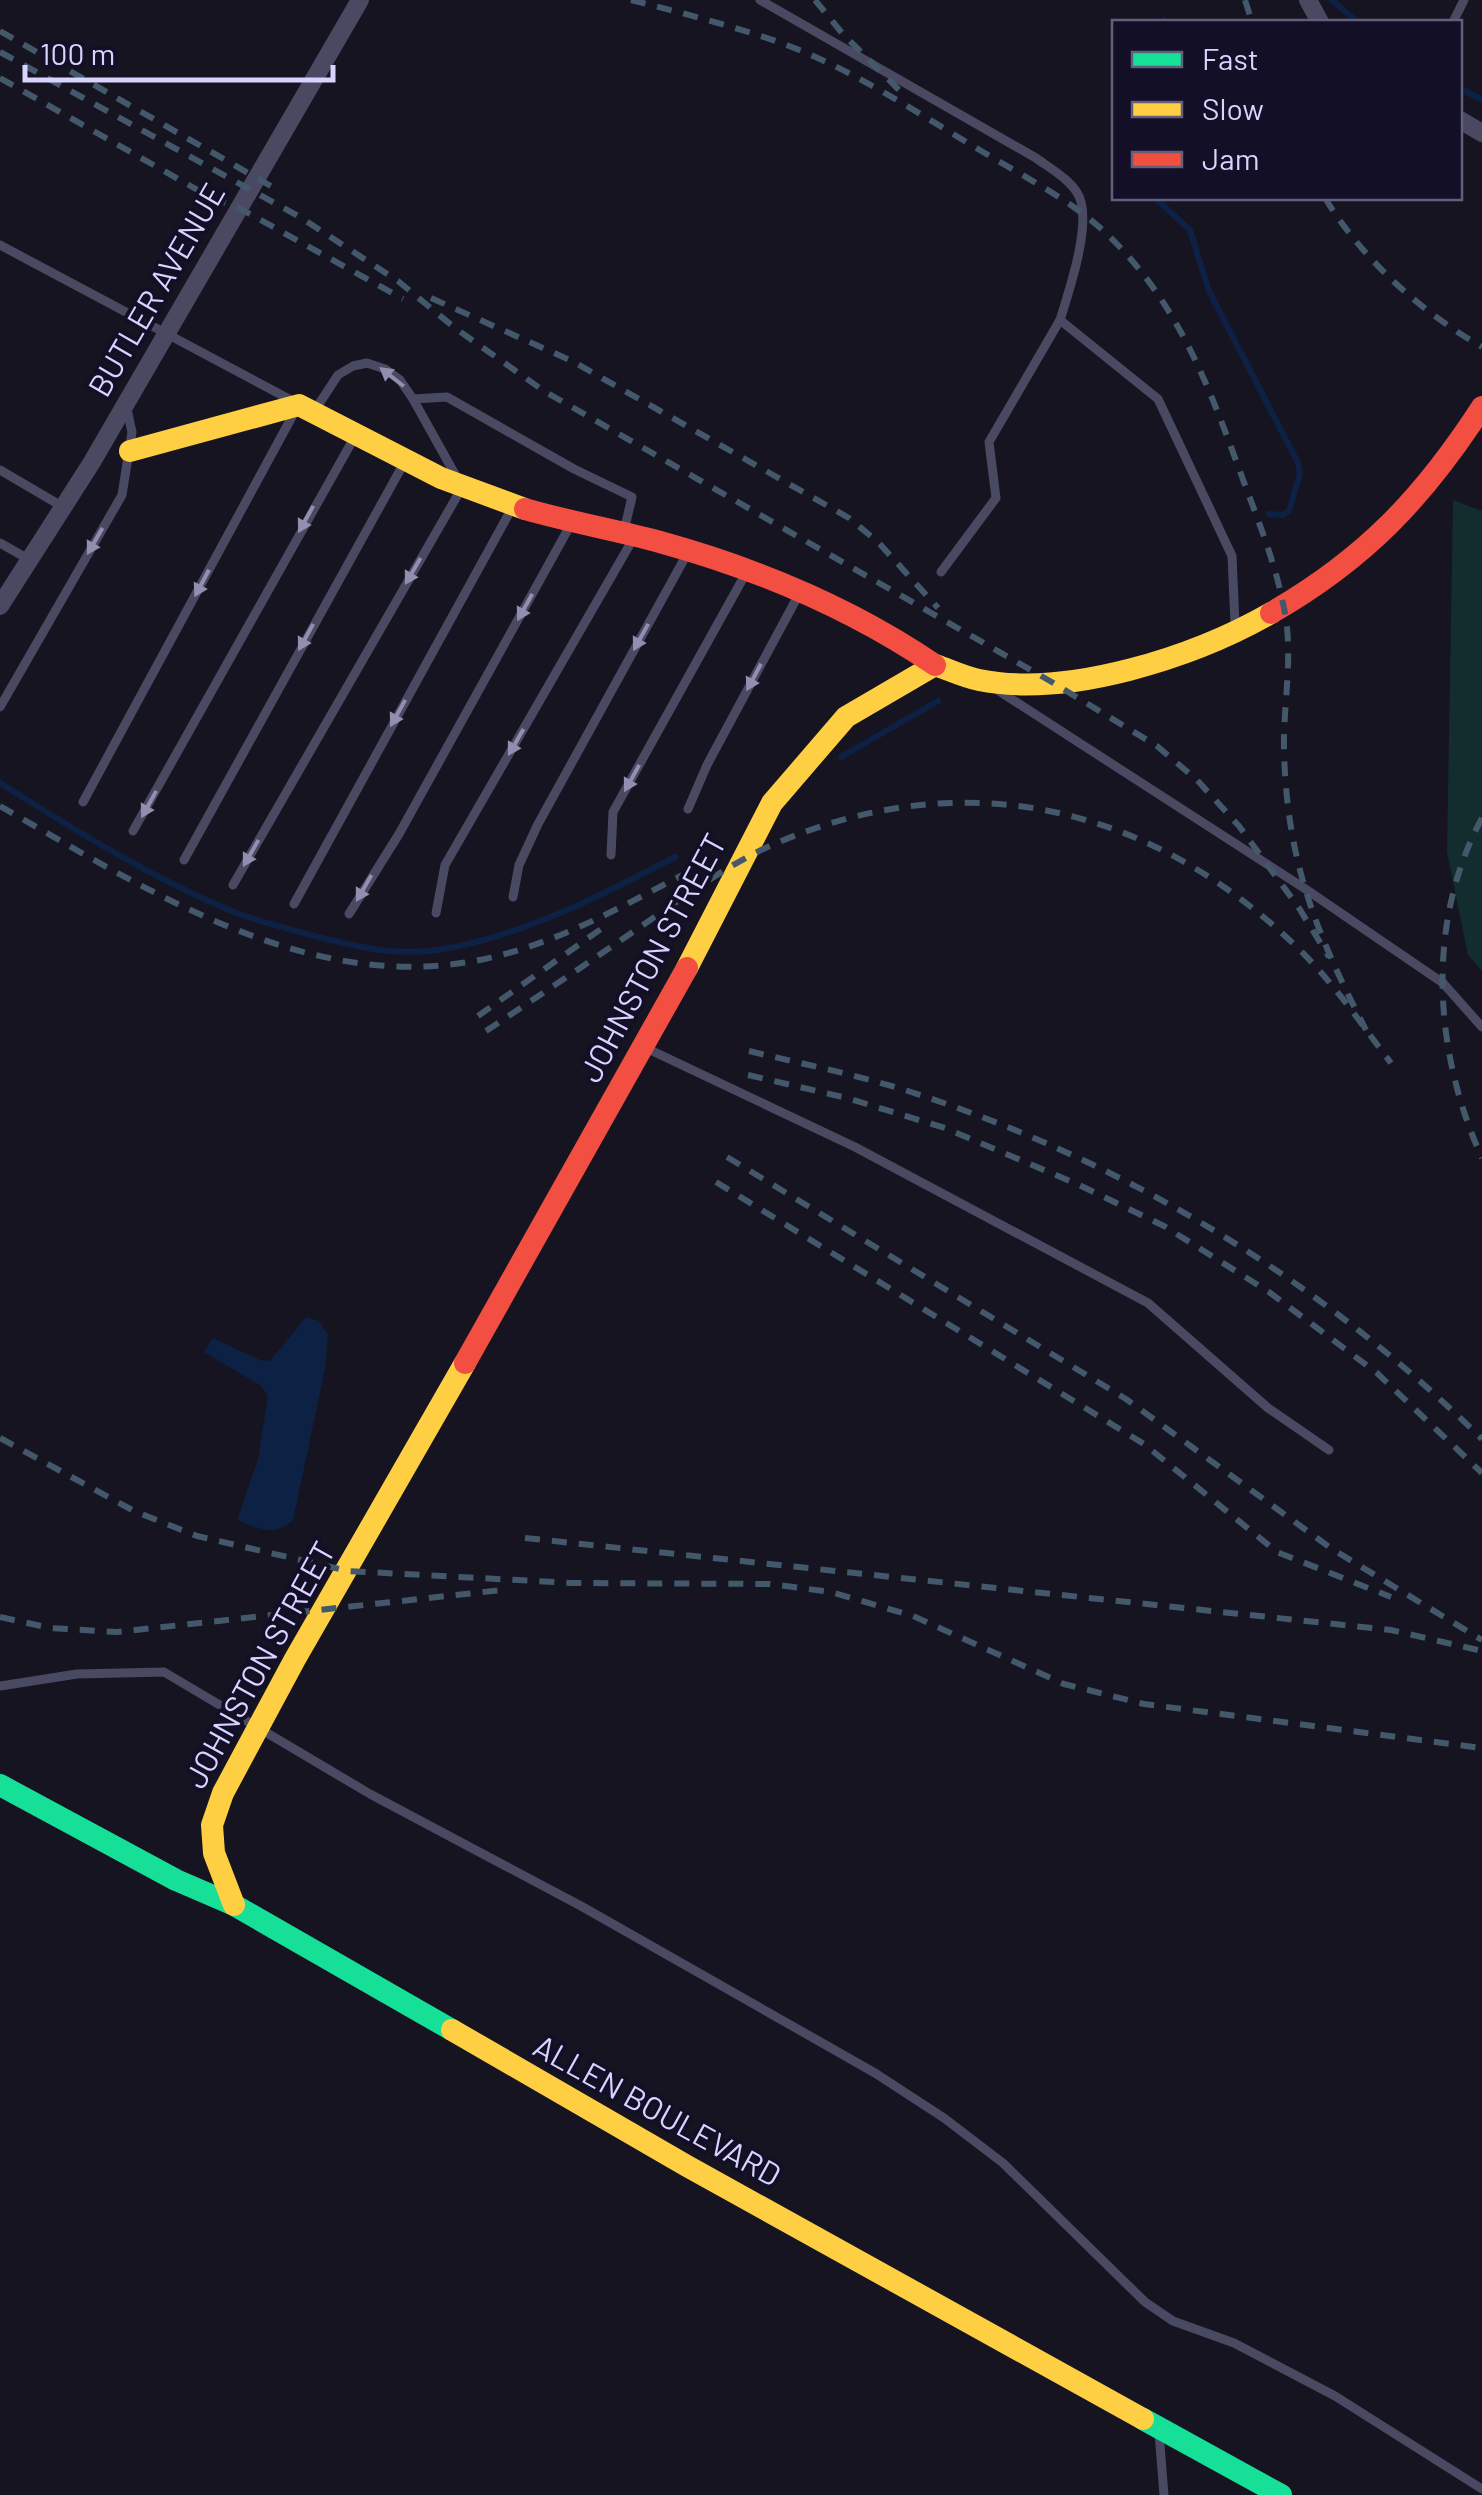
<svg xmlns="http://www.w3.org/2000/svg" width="1482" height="2495" font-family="Barlow,sans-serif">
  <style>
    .green { fill: #132c2d }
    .water { fill: #0d2144 }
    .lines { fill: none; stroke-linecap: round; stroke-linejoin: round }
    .stream { stroke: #0d2144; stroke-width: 6 }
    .lane { stroke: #4a4962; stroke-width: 9 }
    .street { stroke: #4a4962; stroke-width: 18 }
    .fast { stroke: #16e098; stroke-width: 22 }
    .slow { stroke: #ffcf43; stroke-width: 22 }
    .jam { stroke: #f24e42; stroke-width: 22 }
    .rail { stroke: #43596b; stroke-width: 6; stroke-dasharray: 15 12; stroke-linecap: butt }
    .oneway { fill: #928eb0 }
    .labels { text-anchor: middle; stroke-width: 8; stroke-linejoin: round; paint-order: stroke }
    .street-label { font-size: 32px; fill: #d9d4ff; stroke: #130f26 }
  </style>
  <rect width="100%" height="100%" fill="#161421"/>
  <path class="green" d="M1453,500L1482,511V971L1468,955L1447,852Z"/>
  <path class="water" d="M306,1317L319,1321L328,1335L325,1369L293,1520C275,1537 258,1529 237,1520L258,1459L268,1396L261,1386L204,1352L213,1338L260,1360L270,1361Z"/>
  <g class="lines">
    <g class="stream">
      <path d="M1332,0L1357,22"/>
      <path d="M1163,22L1164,20"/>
      <path d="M1460,88L1482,100"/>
      <path d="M1155,198L1190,230L1209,291L1298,463L1300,474L1289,511L1283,515L1269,514"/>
      <path d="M841,757L938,701"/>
      <path d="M0,783C69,826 138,870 213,903C247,919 285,928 322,938C367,949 402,957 449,948C529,933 604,894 675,857"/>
    </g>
    <g class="lane">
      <path d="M760,0L1036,158C1051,169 1077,183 1081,202C1089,232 1069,291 1060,320"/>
      <path d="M1453,22L1464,0"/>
      <path d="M0,245L289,399"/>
      <path d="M413,399L447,397L574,469L632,497L624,531"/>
      <path d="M315,410L338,375L353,366L367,363L385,369L400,380L413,399L457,478"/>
      <path d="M0,470L63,507"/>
      <path d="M0,543L30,560"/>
      <path d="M941,572L996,498L989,442L1060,320L1158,399L1232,556L1235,624"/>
      <path d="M999,691L1304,888L1443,983L1482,1027"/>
      <path d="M0,707L122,495L132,432L127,409"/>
      <path d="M83,802L294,413"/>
      <path d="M688,809L707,765L799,594"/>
      <path d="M133,831L354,438"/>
      <path d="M611,855L613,812L746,573"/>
      <path d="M184,860L404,463"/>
      <path d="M233,885L460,491"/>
      <path d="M513,897L519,865L538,824L687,554"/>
      <path d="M294,904L512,508"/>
      <path d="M436,913L445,865L633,539"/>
      <path d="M349,914L399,834L571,524"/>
      <path d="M646,1048L855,1147L1148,1303L1268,1408L1329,1450"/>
      <path d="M0,1686L77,1674L164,1672L370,1794L581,1906L875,2073L944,2118L1003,2163L1145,2302L1173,2321L1234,2343L1335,2396L1482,2489"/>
      <path d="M1159,2433L1164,2495"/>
    </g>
    <g class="street">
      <path d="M1308,0L1320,22"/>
      <path d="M1460,120L1482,133"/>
      <path d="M0,606L92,462L360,0"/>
    </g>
    <g class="fast">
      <path d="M0,1785L176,1880L234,1905L452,2030"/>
      <path d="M1143,2419L1281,2495"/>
    </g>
    <g class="slow">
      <path d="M130,451L299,405L441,478L525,509"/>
      <path d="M687,968L772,803L846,717L935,665C950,670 964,677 979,680C1068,698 1194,657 1271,613"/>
      <path d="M234,1905L214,1853L212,1825L223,1793L295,1659L465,1363"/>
      <path d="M452,2030L687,2166L1143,2419"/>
    </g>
    <g class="jam">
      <path d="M525,509C570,522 615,530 660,542C758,569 851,608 935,665"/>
      <path d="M1271,613C1365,559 1423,498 1482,407"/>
      <path d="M465,1363L687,968"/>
    </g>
    <g class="rail">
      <path d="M631,0C682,13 734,26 784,44C854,70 919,114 983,152C1028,179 1077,203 1114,241C1183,311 1212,395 1245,485C1260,525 1276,566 1284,608C1294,656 1283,702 1284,751C1287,862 1316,933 1366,1030"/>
      <path d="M815,0L842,33L904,95"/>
      <path d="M1245,0L1252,22"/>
      <path d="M0,31L276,189"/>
      <path d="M0,52L300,217L398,281L455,328L544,391L1050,681L1157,746L1197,780L1239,826L1299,908L1329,957"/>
      <path d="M0,78L210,197L239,208L403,299"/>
      <path d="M1325,198C1363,260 1420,311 1482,347"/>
      <path d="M431,298L572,361L849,518L878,542L938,608"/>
      <path d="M0,806C149,891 315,1000 493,957C565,940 630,902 694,869"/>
      <path d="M1482,818C1425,924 1434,1052 1482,1158"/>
      <path d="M478,1016L608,924"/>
      <path d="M486,1031C543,993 600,955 656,916C693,891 731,863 772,845C965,761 1152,805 1301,951C1335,985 1362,1025 1391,1063"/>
      <path d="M749,1051C803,1064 858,1075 911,1092C1125,1161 1322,1281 1482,1439"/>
      <path d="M748,1075L847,1098L945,1128L1077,1184L1164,1226L1269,1292L1377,1373L1482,1473"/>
      <path d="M727,1157L1126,1399L1332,1549L1482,1640"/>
      <path d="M716,1182L1144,1444L1277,1552L1391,1597"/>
      <path d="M0,1438L134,1511L197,1536L348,1571L572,1583L770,1584L831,1592L913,1616L1064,1684L1144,1704L1482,1748"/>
      <path d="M525,1538L1391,1630L1482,1651"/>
      <path d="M0,1617L50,1628L117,1632L502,1590"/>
    </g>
  </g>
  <defs><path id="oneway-solid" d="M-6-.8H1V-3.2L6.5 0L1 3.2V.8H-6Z" transform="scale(2.5)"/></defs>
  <g class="oneway">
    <use href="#oneway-solid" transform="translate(392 377) rotate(-142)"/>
    <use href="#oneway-solid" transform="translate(306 519) rotate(119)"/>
    <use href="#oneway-solid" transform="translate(95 541) rotate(120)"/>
    <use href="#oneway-solid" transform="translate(413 571) rotate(120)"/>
    <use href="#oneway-solid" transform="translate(202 583) rotate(118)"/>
    <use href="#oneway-solid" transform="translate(525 607) rotate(119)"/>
    <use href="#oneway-solid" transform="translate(306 637) rotate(119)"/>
    <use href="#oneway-solid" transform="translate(641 637) rotate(119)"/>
    <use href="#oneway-solid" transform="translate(754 677) rotate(118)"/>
    <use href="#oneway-solid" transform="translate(398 713) rotate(119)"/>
    <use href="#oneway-solid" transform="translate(516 742) rotate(120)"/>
    <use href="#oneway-solid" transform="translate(632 778) rotate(119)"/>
    <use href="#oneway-solid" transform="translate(149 804) rotate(119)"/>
    <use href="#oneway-solid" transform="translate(251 853) rotate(120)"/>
    <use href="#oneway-solid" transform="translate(364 888) rotate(120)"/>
  </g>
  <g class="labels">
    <g class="street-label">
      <text transform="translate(157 290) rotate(-60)" y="11">BUTLER AVENUE</text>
      <text transform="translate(653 958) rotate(-62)" y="11">JOHNSTON STREET</text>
      <text transform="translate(260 1665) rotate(-61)" y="11">JOHNSTON STREET</text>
      <text transform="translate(657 2111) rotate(29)" y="11">ALLEN BOULEVARD</text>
    </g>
  </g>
  <rect x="1112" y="20" width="350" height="180" fill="#130f26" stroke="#625e7d" stroke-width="2.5"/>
  <rect x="1132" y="52" width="50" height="15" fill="#16e098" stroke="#625e7d" stroke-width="2.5"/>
  <text x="1202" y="70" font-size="30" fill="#d9d4ff">Fast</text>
  <rect x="1132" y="102" width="50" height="15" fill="#ffcf43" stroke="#625e7d" stroke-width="2.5"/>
  <text x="1202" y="120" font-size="30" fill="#d9d4ff">Slow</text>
  <rect x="1132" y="152" width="50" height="15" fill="#f24e42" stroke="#625e7d" stroke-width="2.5"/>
  <text x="1202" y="170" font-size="30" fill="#d9d4ff">Jam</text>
  <path d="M25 65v15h308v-15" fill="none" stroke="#d9d4ff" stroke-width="5"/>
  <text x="40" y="65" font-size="30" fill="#d9d4ff" stroke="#130f26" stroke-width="8" paint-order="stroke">100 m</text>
</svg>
